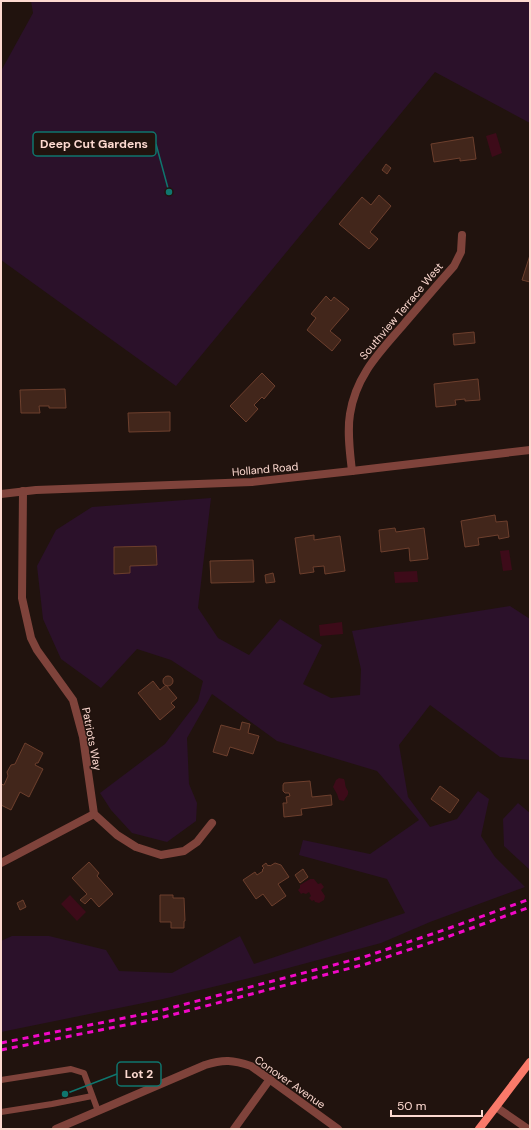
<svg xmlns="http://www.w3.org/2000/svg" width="531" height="1130" font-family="'DM Sans',sans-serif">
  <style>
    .green { fill: #2b112a }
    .water { fill: #3d0b19 }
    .building { fill: #42261b; stroke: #6d3f2d }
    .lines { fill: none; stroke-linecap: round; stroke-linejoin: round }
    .lane { stroke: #7f433b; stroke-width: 6 }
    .street { stroke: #7f433b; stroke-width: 8 }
    .secondary { stroke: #fa7a6a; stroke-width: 8 }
    .rail { stroke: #f108c6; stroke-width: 3; stroke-dasharray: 6 5; stroke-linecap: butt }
    .labels { text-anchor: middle; stroke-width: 3; stroke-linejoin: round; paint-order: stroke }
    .street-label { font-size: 11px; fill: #fdd9d0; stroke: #21130e }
    .leader { fill: none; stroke: #0f766e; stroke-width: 1.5 }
    .callout-dot { fill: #0f766e; stroke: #21130e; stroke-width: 1.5 }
    .callout { fill: #21130e; stroke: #0f766e; stroke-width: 1.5 }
    .callout-label { font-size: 12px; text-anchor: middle; font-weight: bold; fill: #fdd9d0 }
  </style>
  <rect width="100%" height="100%" fill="#21130e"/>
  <g class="green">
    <path d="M31,1H530V123L435,72L176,386L1,260V71L33,13Z"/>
    <path d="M211,498L198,608L218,638L249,655L280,619L322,645L303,684L331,698L360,695L361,669L352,631L510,606L530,619V760L500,757L430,705L399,745L408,797L430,827L457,819L478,791L489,799L481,836L495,857L525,887L430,922L381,943L266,974L163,999L1,1032V941L12,936H49L106,950L119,971L172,973L240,936L254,964L405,913L387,879L299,855L303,840L370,854L419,820L377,771L277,741L212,694L187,738L189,784L197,803L196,821L167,842L132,833L111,810L100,793L165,744L198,701L203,681L171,660L137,649L101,688L61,659L43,619L37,566L56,530L92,507Z"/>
    <path d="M518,803L530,813V870L504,846L503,819Z"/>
  </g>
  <g class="water">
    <path d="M496,133L502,153L492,157L486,136Z"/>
    <path d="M509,550L512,570L503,571L500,551Z"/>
    <path d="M417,571L418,582L395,583L394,572Z"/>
    <path d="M342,622L343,634L320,636L319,625Z"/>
    <path d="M339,778L344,779C346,784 344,785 348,791C349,796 345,797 344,801L339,800L337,794L333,787L336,780Z"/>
    <path d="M310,879H314L318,884L321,883L324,887L321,890L325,896L324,900L319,903L315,902L314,900L312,901L309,898L311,896L309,892L306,894L303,893L301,894L298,890L300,888V885Z"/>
    <path d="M70,895L86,912L77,921L61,904Z"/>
  </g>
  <g class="building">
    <path d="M473,137L476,159L460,161V158L434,162L431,144Z"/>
    <path d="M386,164L391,168L387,174L382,170Z"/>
    <path d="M379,195L391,206L370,232L378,239L369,249L339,224L362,197L371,205Z"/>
    <path d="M530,255V282L522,280Z"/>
    <path d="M326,296L331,301L334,297L349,309L330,331L341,340L332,351L307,330L316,318L311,314Z"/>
    <path d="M474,332L475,343L454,345L453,334Z"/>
    <path d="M262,373L275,386L264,399L262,397L254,405L258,409L246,422L230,406Z"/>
    <path d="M478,379L480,400L465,401V399L455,400L456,405L436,407L434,384Z"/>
    <path d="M65,389L66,408H49V406H39L40,413H21L20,390Z"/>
    <path d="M170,412V431L129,432L128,413Z"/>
    <path d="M495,515L496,522L507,521L509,537L499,539L498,535L478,538L479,545L465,547L461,521Z"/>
    <path d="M395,528L396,532L424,528L428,559L410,561L409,548L381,552L379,530Z"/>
    <path d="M314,535V540L340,536L345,571L325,574L324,566L313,567L314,572L300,574L295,538Z"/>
    <path d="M156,546L157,565L130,566V573L114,574V547Z"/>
    <path d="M253,560L254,582L211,583L210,561Z"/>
    <path d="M273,573L275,582L266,583L265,575Z"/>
    <circle cx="168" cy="681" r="5"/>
    <path d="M153,681L160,690L166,685L177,698L171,703L175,707L160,720L138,693Z"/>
    <path d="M242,722L250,724L248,733L259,736L253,754L230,747L227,756L213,752L221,725L240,730Z"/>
    <path d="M25,743L43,753L38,763H36L35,765L43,769L29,797L20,792L11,810L1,805V784L4,785L8,776L7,772L11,765L15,764Z"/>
    <path d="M310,781L312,797L331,795L332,805L301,809L302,815L284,817L283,803H287L286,797L290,796L289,793H285L283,791V785L284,783Z"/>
    <path d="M440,786L459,800L450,813L431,799Z"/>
    <path d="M89,862L99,873L97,876L113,894L99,907L91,898L85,904L80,900L87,894L72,878Z"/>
    <path d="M266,863L268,866L269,865L270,866L275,863L281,865L289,877L278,884L286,896L272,906L263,894L256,899L243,880L255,872L257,875L263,871L262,870L264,868L262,866Z"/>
    <path d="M303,869L308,877L300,883L295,875Z"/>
    <path d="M160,895H173V898H184L185,921H184V928H171V922H160Z"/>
    <path d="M23,900L26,907L20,910L17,903Z"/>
  </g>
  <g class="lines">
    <g class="lane">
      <path d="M1,1080L71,1069L84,1073L98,1111"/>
      <path d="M1,1112L52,1104L92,1096"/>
    </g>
    <g class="street">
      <path d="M352,471C350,453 347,432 350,414C356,375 380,352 404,324C421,304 437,285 454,266L461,252L462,235"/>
      <path d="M23,491L22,598L31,638L37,650L73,700L83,737L94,814L117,835L136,847L161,855L184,851L197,842L212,823"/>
      <path d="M1,494L36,490L252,482L352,471L530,450"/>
      <path d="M1,863L94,814"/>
      <path d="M496,1107L528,1129"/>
      <path d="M56,1129L205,1065C224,1059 233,1060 251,1066L338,1129"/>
      <path d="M234,1129L270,1079"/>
    </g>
    <path class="secondary" d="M479,1129L530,1062"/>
    <g class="rail">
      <path d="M1,1043L159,1011L364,957L444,930L530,899"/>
      <path d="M1,1050L160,1018L366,964L447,937L530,907"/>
    </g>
  </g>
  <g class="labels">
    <g class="street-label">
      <text transform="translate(401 311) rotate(-50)" y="4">Southview Terrace West</text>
      <text transform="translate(265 469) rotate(-5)" y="4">Holland Road</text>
      <text transform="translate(92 739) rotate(79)" y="4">Patriots Way</text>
      <text transform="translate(290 1082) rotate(35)" y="4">Conover Avenue</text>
    </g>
  </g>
  <path class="leader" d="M169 192L156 144M65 1094L117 1074"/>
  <g class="callout-dot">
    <circle cx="169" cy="192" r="4"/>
    <circle cx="65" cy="1094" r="4"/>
  </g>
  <g class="callout">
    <rect x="33" y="132" width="123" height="24" rx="4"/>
    <rect x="117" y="1062" width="44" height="24" rx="4"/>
  </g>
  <g class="callout-label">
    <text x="94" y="148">Deep Cut Gardens</text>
    <text x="139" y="1078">Lot 2</text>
  </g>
  <rect width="531" height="1130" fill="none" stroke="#fdd9d0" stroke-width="4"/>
  <path d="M391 1110v6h91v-6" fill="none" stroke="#fdd9d0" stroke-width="2"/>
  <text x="397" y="1110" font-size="12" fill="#fdd9d0" stroke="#21130e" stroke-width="3" paint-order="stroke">50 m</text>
</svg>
